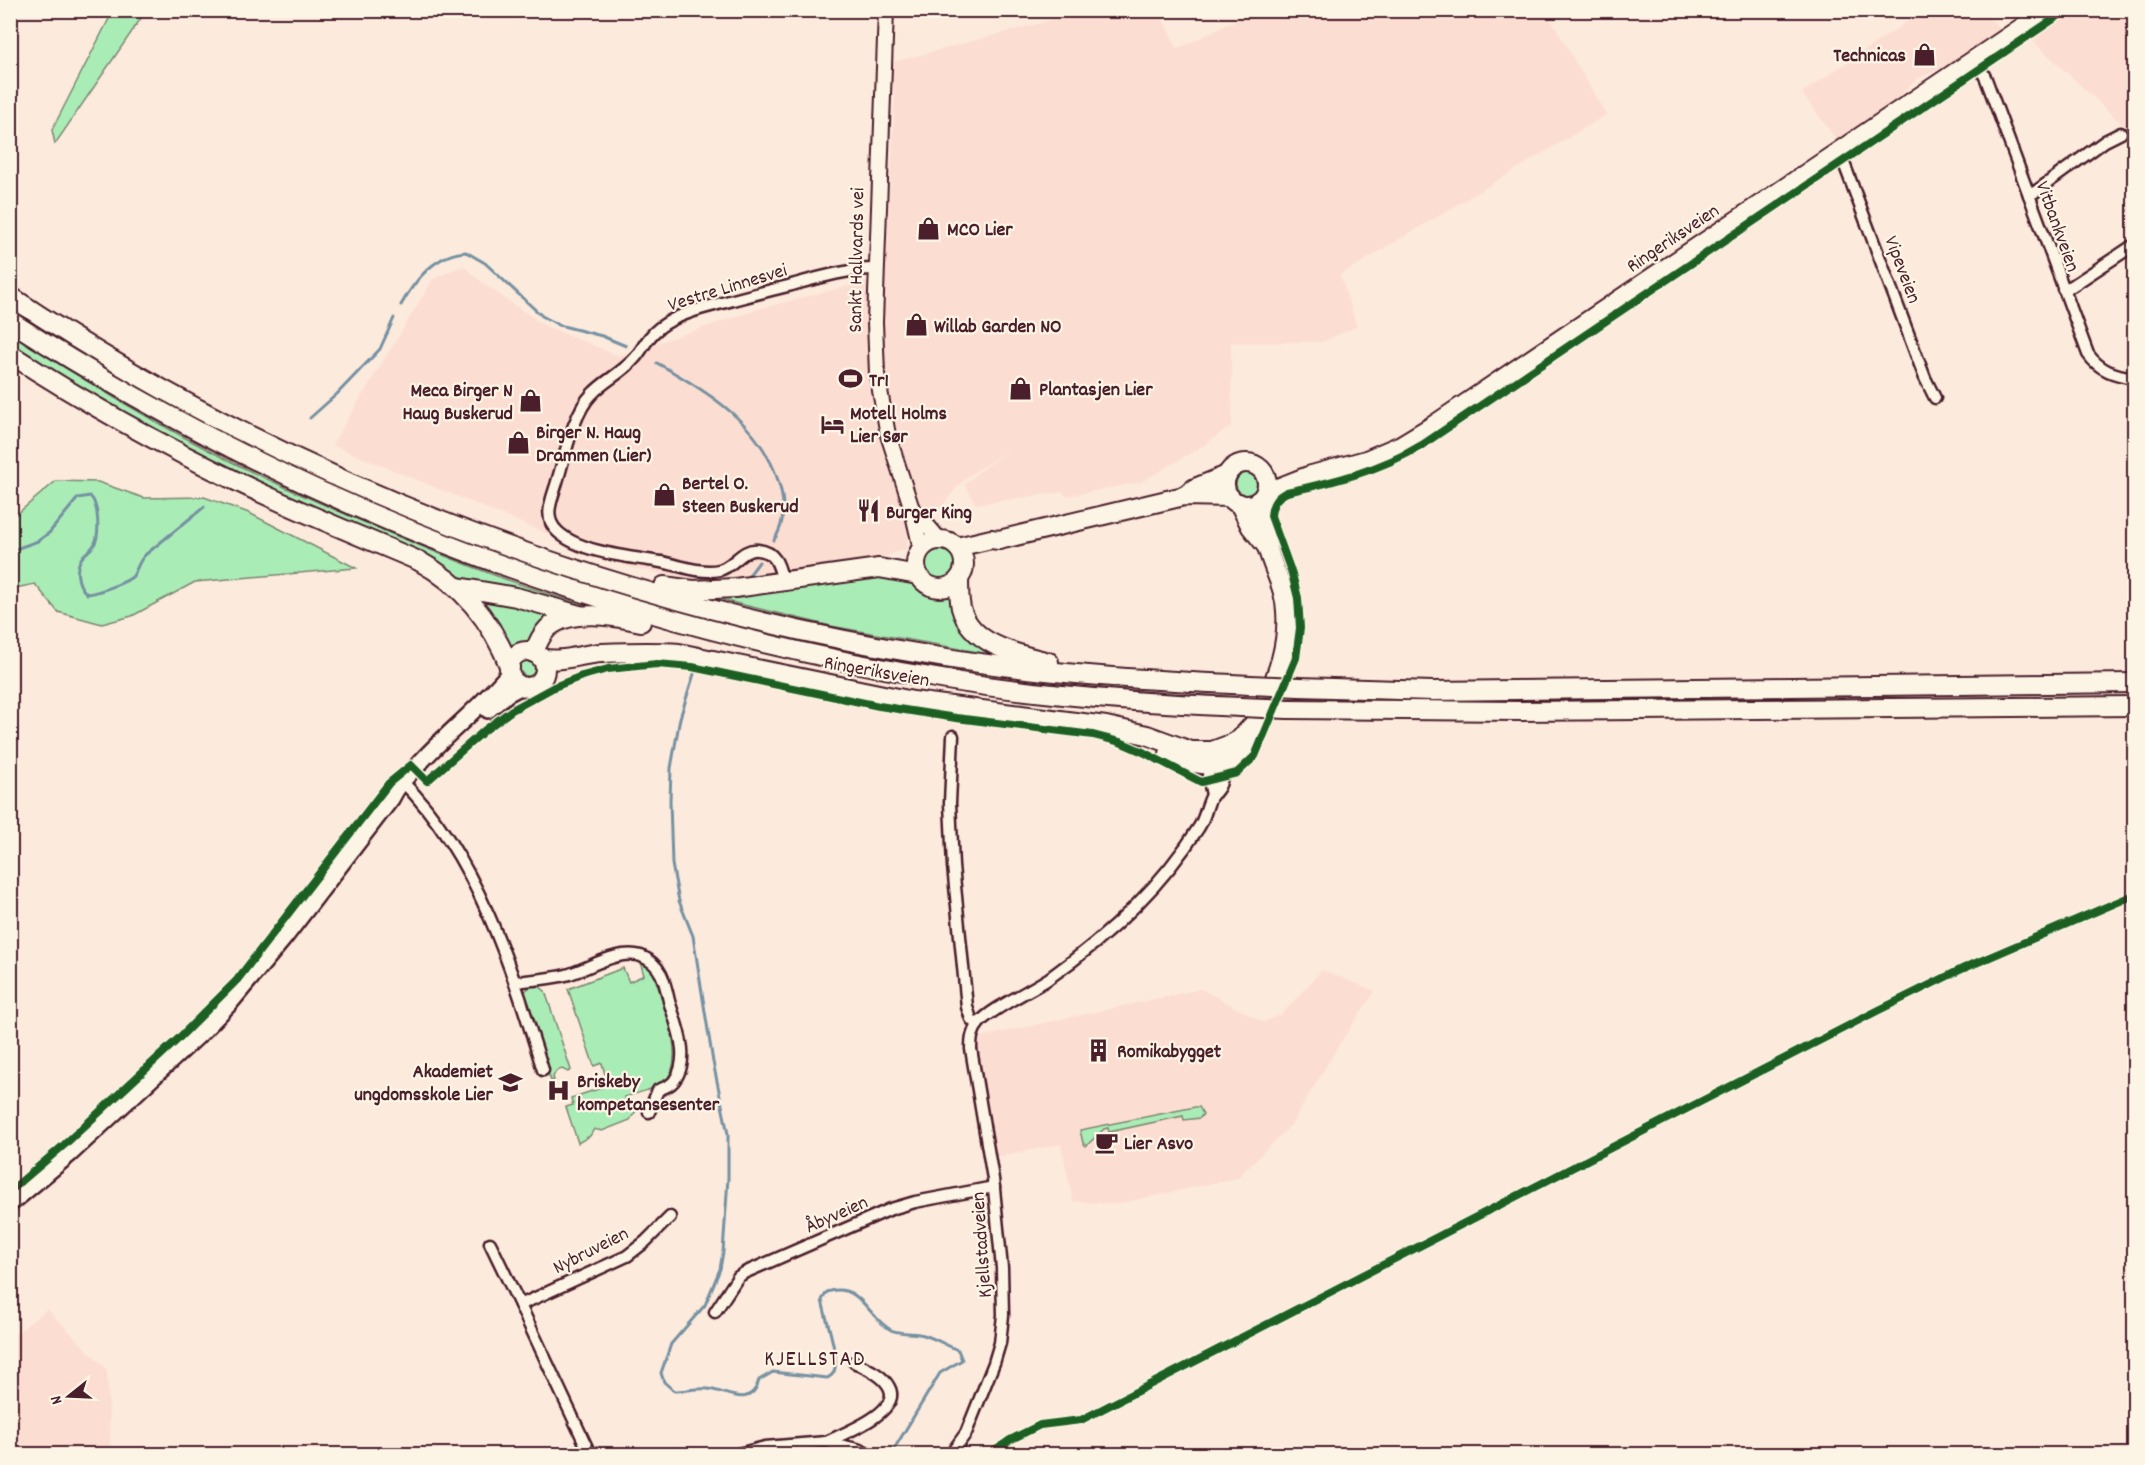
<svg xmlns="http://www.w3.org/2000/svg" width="2145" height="1465" font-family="Dekko,sans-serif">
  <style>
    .built { fill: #fcddd1 }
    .green { fill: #aaecb6; stroke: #7a8670; stroke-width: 1.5 }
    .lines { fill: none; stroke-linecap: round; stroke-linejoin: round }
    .stream { stroke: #7591a2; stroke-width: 3 }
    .street-casing { stroke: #4a1f2b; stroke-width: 15 }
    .secondary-casing { stroke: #4a1f2b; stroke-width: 18 }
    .primary-casing { stroke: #4a1f2b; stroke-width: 20 }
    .highway-casing { stroke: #4a1f2b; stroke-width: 22 }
    .street { stroke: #fcf5e5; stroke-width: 10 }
    .secondary { stroke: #fcf5e5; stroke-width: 14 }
    .primary { stroke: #fcf5e5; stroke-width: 15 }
    .highway { stroke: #fcf5e5; stroke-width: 18 }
    .highway-bridge-casing { stroke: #4a1f2b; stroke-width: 22; stroke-linecap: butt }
    .highway-bridge { stroke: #fcf5e5; stroke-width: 18 }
    .cycleway-casing { stroke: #fcf5e5; stroke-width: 11 }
    .cycleway { stroke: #1b5e20; stroke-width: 8 }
    .labels { text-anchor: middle; stroke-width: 4.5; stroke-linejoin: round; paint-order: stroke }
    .poi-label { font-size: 20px; font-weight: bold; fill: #4a1f2b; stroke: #fcf5e5; text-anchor: start }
    .street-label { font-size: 20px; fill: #4a1f2b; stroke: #fcf5e5 }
    .quarter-label { font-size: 22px; letter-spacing: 1.5px; fill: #4a1f2b; stroke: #fcf5e5 }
  </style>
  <rect width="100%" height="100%" fill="#fceadc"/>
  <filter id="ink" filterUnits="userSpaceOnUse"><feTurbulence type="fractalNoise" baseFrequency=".0167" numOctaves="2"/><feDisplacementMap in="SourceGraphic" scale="12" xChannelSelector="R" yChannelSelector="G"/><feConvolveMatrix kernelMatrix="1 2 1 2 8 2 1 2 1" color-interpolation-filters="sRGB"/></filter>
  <g filter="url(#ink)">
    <g class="built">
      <path d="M2073,10L2134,11V135L2034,42L2043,31Z"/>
      <path d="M1086,11H1159L1177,49L1255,11H1546L1606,115L1340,275L1357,326L1322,342H1231L1232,425L1201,447L1141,482L1066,496L1062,492L976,504L965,485L975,475L1008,450L970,475L957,487L943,505L908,518L907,548L873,561L823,567L711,584L629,567L332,445L434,278L463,266L484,284L545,326L619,356L759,309L863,282H885L895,98L890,63Z"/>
      <path d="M1923,11H1981L2009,37L1917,79L1879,116L1839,143L1802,93Z"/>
      <path d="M1322,970L1375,991L1338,1046L1291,1125L1237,1178L1116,1204L1073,1201L1061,1144L994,1157L970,1055L978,1039L985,1036L1201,989L1263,1022L1281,1015Z"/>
      <path d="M47,1309L107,1370L111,1454H11V1338Z"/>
    </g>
    <g class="green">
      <path d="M113,11H146L55,144L52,130Z"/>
      <path d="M10,333C77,376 144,417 214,453C272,483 332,509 392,534C459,562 527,590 597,608L598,610L480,588L172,443L11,347Z"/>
      <circle cx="1247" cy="484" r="11"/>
      <path d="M56,481L98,482L144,498L204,497L249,513L356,568L195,582L132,616L102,624L58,612L35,584L10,589L11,519Z"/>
      <circle cx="940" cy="565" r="15"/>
      <path d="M869,578L908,579L928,593L941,596L949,595L986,646L984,653L831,626L710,597Z"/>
      <path d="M475,596L559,615C541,623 541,628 529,641C526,645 516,648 512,651Z"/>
      <circle cx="528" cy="668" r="8"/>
      <path d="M640,962L647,964L653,972C661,998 689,1061 664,1082C654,1090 636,1093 625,1097L626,1102L632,1101L636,1111L630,1120L602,1131L594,1129L590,1136L578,1143L566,1107L573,1105L571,1098L601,1088L607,1082L602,1063L594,1066L568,989L623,968L629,982L644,975Z"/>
      <path d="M532,986L540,987L545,991L571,1070L568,1072L562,1069L556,1071L553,1077L554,1080L551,1081L523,998L526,990Z"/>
      <path d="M1195,1107H1199L1203,1114L1200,1118L1184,1120L1183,1116L1109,1132L1108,1128L1104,1129L1086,1146L1083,1143L1080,1130Z"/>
    </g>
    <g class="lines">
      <g class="stream">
        <path d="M401,305C415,280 435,254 466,252L485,263L542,316L559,325L602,336L626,346"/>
        <path d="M657,363C709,392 764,426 780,487C785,506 785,524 774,540"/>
        <path d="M310,418L337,394L380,349L394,318"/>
        <path d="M10,551L38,541L49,533L78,498L90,496C99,504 100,535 94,545C91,550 87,552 84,555C74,566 76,584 87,594L93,593C101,591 128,582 133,576C138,568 138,562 145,555L204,507"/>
        <path d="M747,578L759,562"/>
        <path d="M694,674L680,718L671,768L670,801L672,864L679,901L693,936L713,1062L728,1134V1178L723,1252L720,1269L705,1305L671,1344L661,1373L664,1382L674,1391C685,1391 697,1388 708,1389C727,1391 751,1410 759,1380L773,1372L827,1378C831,1376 832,1376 834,1372C840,1358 825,1316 822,1300L827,1292C860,1281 868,1318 891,1330C900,1334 910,1332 919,1334C932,1336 945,1345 958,1350L962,1360L940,1373L891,1454"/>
      </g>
      <defs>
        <g id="street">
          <path d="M1976,59L1986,79L2088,354C2100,371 2115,375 2134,378"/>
          <path d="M1838,153L1845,166L1925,378L1935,398"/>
          <path d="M2029,195L2035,192L2105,141L2121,133"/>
          <path d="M2063,289L2072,286L2134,245"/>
          <path d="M783,582C779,567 777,552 758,550C741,548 734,567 719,570C700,574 679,565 661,562C631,557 581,553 558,532C542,518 552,499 557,482C565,456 573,413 592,394C604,381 622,373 634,359C640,353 644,344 650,337C662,322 681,315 700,309C729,301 759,293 788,286C817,278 846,269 876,269"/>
          <path d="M953,736L950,803L953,866L967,1007L971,1019L977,1025"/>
          <path d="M1209,761L1208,776L1212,795"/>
          <path d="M403,782C478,858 512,970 543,1070"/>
          <path d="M515,982C532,980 549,979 566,975C589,969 616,949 641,956C649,959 657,966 661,974C665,982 667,992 669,1001C676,1024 692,1058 674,1081C670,1086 664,1088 658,1090L649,1112"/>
          <path d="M490,1243L520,1305"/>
          <path d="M715,1312L738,1277L744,1273L891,1209L915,1202L994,1187"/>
          <path d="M826,1442C842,1434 903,1412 889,1387C883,1375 866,1368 854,1362"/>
          <path d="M590,1454L520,1305L627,1256L645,1242L670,1217"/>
          <path d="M738,1454L765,1447L826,1442L857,1449L871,1454"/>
          <path d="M951,1454L966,1433L994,1363L1000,1343L1003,1315L1002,1268L993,1179L971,1049C971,1039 972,1031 979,1023C991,1009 1030,991 1048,979C1106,938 1161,887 1199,827C1205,818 1206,807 1211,797C1215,791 1213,796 1217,790C1223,783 1224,768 1219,760"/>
        </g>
        <g id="secondary">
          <path d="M886,10L875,322L877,374L888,435L911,506L921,549"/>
          <path d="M914,510L940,540"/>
        </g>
        <g id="primary">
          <path d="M488,710L507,694L522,686"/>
          <path d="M10,1204L71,1153L200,1034L230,1003L285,937L391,799C397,786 407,776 417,766C446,733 482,707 510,672"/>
        </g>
        <g id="highway">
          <path d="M10,296C288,482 611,605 940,657C1043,674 1146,680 1250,685"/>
          <path d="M10,321C300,508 609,624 947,680C1044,696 1143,703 1241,707"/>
          <path d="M10,354C84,402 163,446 242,484C300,512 360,536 419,561C463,585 492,621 510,668"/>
          <circle cx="1246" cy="484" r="21"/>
          <path d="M1265,493L1308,476L1366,460L1401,445L1434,425L2048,10"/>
          <path d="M1184,496L1195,488L1227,475"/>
          <path d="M1239,503L1251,527L1267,547"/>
          <circle cx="940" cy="564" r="24"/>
          <path d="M957,547L991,539L999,540L1184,496L1230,497"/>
          <path d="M959,580C959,589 959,599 961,608C971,645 1017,654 1049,662"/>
          <path d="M664,586L693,590L735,588L879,568L918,575"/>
          <path d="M458,587L516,597L579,615"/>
          <circle cx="527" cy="669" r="18"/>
          <path d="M534,653C537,644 541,635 548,628C571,608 614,616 641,622"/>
          <path d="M541,658C562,663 581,654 602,653C628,652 654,651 679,653L913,701L1106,726L1147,735L1191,751H1212L1231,744L1240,739L1259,718"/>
          <path d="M1299,687L1433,691L2134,683"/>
          <path d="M1288,709L1519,711L2134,706"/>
          <path d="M1169,754C1191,764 1216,771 1238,756C1251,747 1254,730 1260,716C1274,681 1289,650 1286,611C1285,587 1272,568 1267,546C1263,531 1262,515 1258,501"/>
        </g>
      </defs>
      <use href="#street" class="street-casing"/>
      <use href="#secondary" class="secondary-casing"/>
      <use href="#primary" class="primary-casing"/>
      <use href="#highway" class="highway-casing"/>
      <use href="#street" class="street"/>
      <use href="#secondary" class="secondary"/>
      <use href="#primary" class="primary"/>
      <use href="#highway" class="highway"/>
      <defs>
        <g id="highway-bridge">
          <path d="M1250,685L1299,687"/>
          <path d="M1241,707L1288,709"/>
        </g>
      </defs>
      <use href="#highway-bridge" class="highway-bridge-casing"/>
      <use href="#highway-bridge" class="highway-bridge"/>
      <defs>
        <g id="cycleway">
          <path d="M10,1191L64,1145L178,1039L237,980L389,783L411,765L427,781L485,730L512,710L554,687L582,676L608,669L657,664L692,667L879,706L956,718L1093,735L1120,742L1143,752L1201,782L1237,773L1255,756L1296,658L1300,628L1298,598L1292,574L1271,516C1272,504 1276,497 1287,492C1334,482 1381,470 1422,445L2067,10"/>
          <path d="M991,1454L1010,1440L1040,1425L1081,1420L1877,1011L1962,969L2134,895"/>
        </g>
      </defs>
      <use href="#cycleway" class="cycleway-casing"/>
      <use href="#cycleway" class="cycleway"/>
    </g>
  </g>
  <defs>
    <symbol id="shop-bare" viewBox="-9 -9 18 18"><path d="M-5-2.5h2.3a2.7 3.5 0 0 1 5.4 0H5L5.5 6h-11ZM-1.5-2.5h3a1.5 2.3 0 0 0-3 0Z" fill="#4a1f2b" stroke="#fcf5e5" stroke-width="2.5" paint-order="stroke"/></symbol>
    <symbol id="stadium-bare" viewBox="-9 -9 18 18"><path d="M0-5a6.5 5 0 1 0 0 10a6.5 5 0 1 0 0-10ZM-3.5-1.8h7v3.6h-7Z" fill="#4a1f2b" stroke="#fcf5e5" stroke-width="2.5" paint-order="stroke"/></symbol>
    <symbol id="hotel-bare" viewBox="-9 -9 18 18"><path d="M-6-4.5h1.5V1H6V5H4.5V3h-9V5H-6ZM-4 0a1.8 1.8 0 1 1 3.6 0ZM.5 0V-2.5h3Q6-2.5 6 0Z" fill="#4a1f2b" stroke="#fcf5e5" stroke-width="2.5" paint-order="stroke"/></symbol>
    <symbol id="restaurant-bare" viewBox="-9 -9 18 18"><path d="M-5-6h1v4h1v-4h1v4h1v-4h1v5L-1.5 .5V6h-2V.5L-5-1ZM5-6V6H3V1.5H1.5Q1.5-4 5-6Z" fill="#4a1f2b" stroke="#fcf5e5" stroke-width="2.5" paint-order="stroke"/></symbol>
    <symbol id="building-bare" viewBox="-9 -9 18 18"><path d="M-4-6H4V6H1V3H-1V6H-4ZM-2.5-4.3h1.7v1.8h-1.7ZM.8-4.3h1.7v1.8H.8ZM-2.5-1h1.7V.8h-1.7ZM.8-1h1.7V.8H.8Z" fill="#4a1f2b" stroke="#fcf5e5" stroke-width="2.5" paint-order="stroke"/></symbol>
    <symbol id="school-bare" viewBox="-9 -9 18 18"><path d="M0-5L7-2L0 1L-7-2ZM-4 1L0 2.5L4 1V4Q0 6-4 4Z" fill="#4a1f2b" stroke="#fcf5e5" stroke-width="2.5" paint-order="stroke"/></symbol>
    <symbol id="hospital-bare" viewBox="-9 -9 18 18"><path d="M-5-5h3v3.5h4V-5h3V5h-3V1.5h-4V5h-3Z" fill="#4a1f2b" stroke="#fcf5e5" stroke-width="2.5" paint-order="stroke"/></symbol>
    <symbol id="cafe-bare" viewBox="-9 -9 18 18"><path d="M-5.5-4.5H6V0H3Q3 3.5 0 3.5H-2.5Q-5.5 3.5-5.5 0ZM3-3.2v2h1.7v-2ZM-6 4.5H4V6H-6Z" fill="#4a1f2b" stroke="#fcf5e5" stroke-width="2.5" paint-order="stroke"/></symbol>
  </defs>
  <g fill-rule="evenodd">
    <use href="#shop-bare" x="1908" y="38" width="33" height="33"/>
    <use href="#shop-bare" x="912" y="212" width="33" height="33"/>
    <use href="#shop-bare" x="900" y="308" width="33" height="33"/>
    <use href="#stadium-bare" x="834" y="362" width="33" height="33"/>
    <use href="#shop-bare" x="1004" y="372" width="33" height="33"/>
    <use href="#shop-bare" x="514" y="384" width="33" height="33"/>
    <use href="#hotel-bare" x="816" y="408" width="33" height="33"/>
    <use href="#shop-bare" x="502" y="426" width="33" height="33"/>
    <use href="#shop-bare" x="648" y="478" width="33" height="33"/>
    <use href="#restaurant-bare" x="852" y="494" width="33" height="33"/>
    <use href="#building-bare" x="1082" y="1034" width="33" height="33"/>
    <use href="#school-bare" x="494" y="1066" width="33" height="33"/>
    <use href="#hospital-bare" x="542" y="1074" width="33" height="33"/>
    <use href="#cafe-bare" x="1090" y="1126" width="33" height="33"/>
  </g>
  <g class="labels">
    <g class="poi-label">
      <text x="1906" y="61" text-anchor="end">Technicas</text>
      <text x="947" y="235">MCO Lier</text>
      <text x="934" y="332">Willab Garden NO</text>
      <text x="869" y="386">Tr1</text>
      <text x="1039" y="395">Plantasjen Lier</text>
      <text x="513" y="396" text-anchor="end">Meca Birger N<tspan x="513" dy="23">Haug Buskerud</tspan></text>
      <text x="850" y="419">Motell Holms<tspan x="850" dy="23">Lier Sør</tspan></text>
      <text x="536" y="438">Birger N. Haug<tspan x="536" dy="23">Drammen (Lier)</tspan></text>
      <text x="682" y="489">Bertel O.<tspan x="682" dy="23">Steen Buskerud</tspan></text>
      <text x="886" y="518">Burger King</text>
      <text x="1117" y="1057">Romikabygget</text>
      <text x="493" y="1077" text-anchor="end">Akademiet<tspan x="493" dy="23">ungdomsskole Lier</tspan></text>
      <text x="577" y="1087">Briskeby<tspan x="577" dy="23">kompetansesenter</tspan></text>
      <text x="1124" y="1149">Lier Asvo</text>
    </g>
    <g class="street-label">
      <text transform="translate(2059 226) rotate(70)" y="7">Vitbankveien</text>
      <text transform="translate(1672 237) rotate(-34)" y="7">Ringeriksveien</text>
      <text transform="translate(855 260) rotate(-89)" y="7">Sankt Hallvards vei</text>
      <text transform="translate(1904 269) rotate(69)" y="7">Vipeveien</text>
      <text transform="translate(727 286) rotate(-17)" y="7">Vestre Linnesvei</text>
      <text transform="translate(877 670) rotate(10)" y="7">Ringeriksveien</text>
      <text transform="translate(836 1213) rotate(-24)" y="7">Åbyveien</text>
      <text transform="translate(980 1245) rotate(-94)" y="7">Kjellstadveien</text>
      <text transform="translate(590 1249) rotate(-27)" y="7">Nybruveien</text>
    </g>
    <g class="quarter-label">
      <text x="815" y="1365">KJELLSTAD</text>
    </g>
  </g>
  <rect width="2145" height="1465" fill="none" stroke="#fcf5e5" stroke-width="36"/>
  <rect x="18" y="18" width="2109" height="1429" fill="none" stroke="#4a1f2b" stroke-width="2" filter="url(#ink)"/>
  <g transform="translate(69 1396) rotate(252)" stroke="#fcf5e5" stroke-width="4.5" paint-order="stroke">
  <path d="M0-4.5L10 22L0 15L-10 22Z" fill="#4a1f2b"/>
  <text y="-9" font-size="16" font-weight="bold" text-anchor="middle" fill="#4a1f2b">N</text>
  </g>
</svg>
